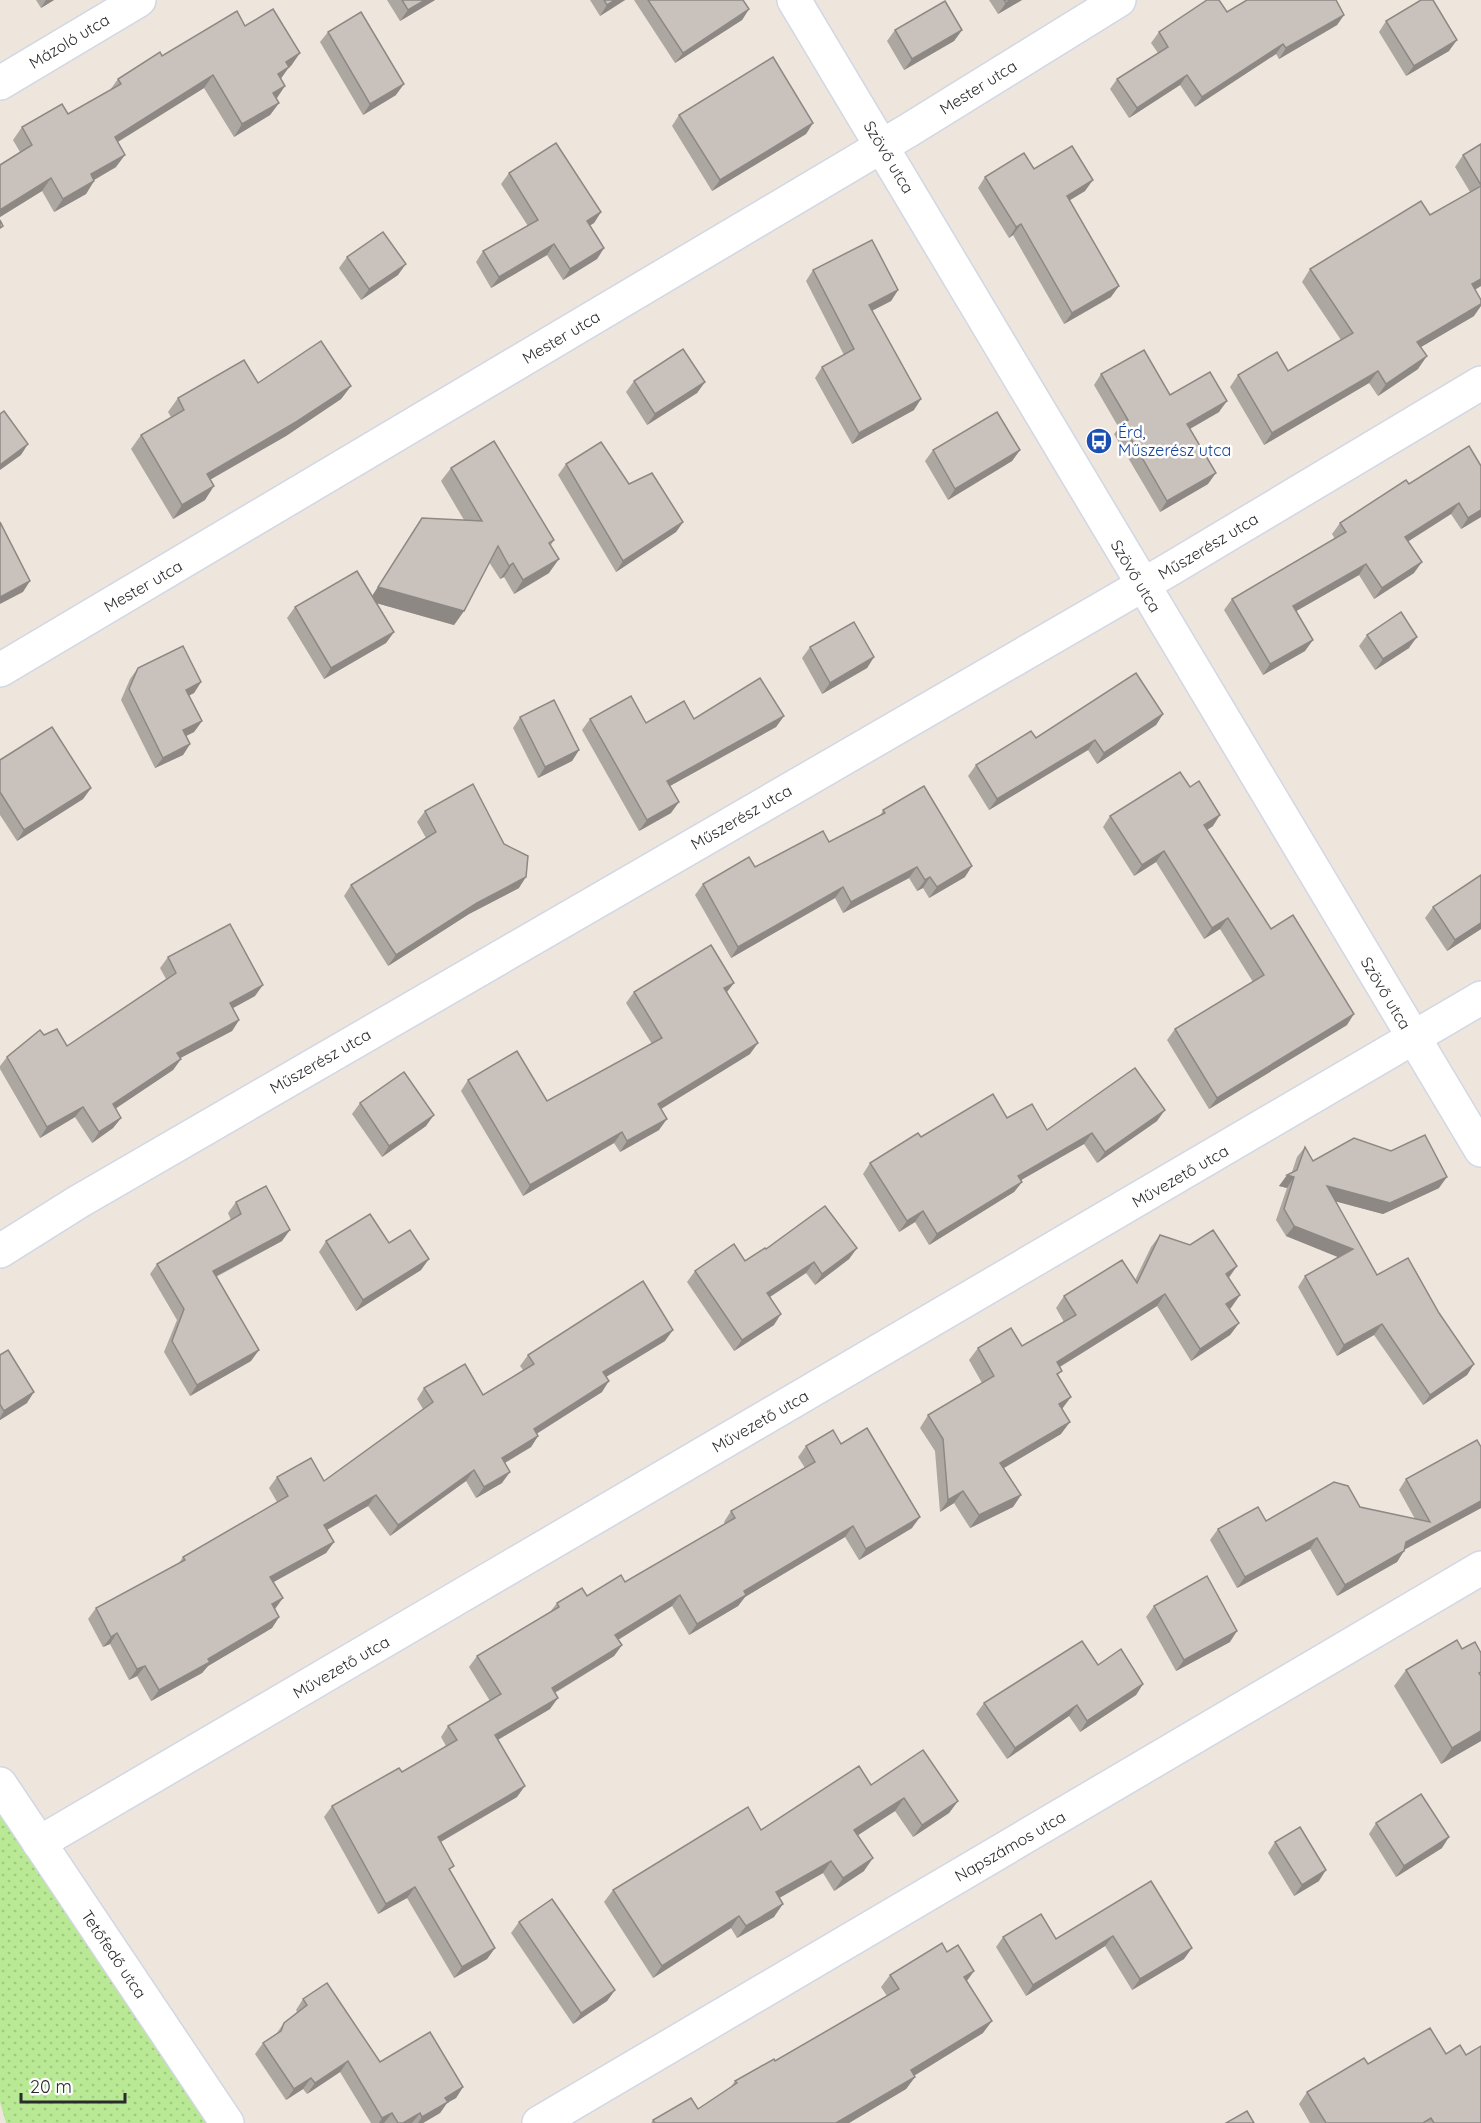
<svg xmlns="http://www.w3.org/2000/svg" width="1481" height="2123" font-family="Quicksand,sans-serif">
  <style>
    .grass { fill: url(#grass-dots) }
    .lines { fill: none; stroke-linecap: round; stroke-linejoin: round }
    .minor-casing { stroke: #d1d7e5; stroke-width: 36 }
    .tertiary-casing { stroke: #d1d7e5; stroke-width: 36 }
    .minor { stroke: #fff; stroke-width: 33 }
    .tertiary { stroke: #fff; stroke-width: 33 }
    .wall { fill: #ada7a2 }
    .shaded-wall { fill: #8d8884 }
    .building { fill: #c9c2bc; stroke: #8d8884; stroke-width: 1.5 }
    .labels { text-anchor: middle; stroke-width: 5; stroke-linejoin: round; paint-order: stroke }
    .street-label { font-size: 16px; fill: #2b2b2b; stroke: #fff }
    .transit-label { font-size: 16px; fill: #164399; stroke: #fff; text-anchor: start }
  </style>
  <defs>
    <pattern id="grass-dots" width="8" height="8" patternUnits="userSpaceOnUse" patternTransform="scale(1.5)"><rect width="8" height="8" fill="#b9e994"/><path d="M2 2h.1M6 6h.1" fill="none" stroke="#9fc880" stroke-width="1.8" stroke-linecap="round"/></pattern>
  </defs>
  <rect width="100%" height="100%" fill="#eee5dc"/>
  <path class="grass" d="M0,1784L227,2123H6L0,2102Z"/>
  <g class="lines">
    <defs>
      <g id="minor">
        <path d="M0,83L139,0"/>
        <path d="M0,670L909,130L1119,0"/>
        <path d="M0,1251L78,1202L1172,568L1481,383"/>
        <path d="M0,1784L227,2123"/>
        <path d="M39,1843L1481,998"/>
        <path d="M539,2123L1481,1568"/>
      </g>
      <path id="tertiary" d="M794,0L1481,1150"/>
    </defs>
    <use href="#minor" class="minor-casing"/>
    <use href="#tertiary" class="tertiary-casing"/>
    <use href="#minor" class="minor"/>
    <use href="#tertiary" class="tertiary"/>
  </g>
  <g class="wall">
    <path d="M36,0H54L41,8Z"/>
    <path d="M387,0H435L400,21Z"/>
    <path d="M590,0H625L600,16Z"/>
    <path d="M634,0H743L749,9L742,20L675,63Z"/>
    <path d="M989,0H1022L998,14Z"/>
    <path d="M1227,12L1344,15L1337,25L1279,59L1276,54L1195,107L1180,85L1129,118L1110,89L1117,79L1158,53L1151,43L1159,32Z"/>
    <path d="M1386,21L1449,51L1406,76L1379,32Z"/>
    <path d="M245,26L291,66L289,67L281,78L276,98L279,103L270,115L234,137L204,88L118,142L116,167L94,180V181L86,194L54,212L42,191L0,217V165L20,152L13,140L22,127L68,114L110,90L118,79L162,56Z"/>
    <path d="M895,30H962L954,41L904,70L887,41Z"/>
    <path d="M328,32L396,95L363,115L320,42Z"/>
    <path d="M679,115L813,123L806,134L712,191L672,126Z"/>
    <path d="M1481,144V286L1475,290L1474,316L1421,347L1418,369L1378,396L1369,383L1264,445L1230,387L1238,375L1288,371L1341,340L1302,282L1310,269L1430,215L1470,192L1455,167L1463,155Z"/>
    <path d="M1034,169L1085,191L1069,200L1111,297L1064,324L1013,235L1009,238L978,188L985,177Z"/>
    <path d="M509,173L601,212L594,223L590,225L604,248L597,259L563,280L547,255L491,288L476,262L483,251L528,226L501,184Z"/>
    <path d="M347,257L398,275L361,300L339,268Z"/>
    <path d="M813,270L898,290L891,301L872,311L914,410L852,444L815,378L822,367L844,355L806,281Z"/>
    <path d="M1101,374L1170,395L1219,412L1190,429L1208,484L1160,512L1114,434L1119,428L1094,385Z"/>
    <path d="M634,381L705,382L697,393L647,425L626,392Z"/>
    <path d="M258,383L351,386L341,399L286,436L210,480L205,500L173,519L131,449L141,435L171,417L168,412L178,398Z"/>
    <path d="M1469,446L1481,517L1461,529L1451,514L1408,541L1414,573L1374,599L1359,575L1296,611L1305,651L1263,675L1224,610L1232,599L1335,539L1332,534L1340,523L1409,484Z"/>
    <path d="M933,450H1020L1012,461L948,500L925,461Z"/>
    <path d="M566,464L629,484L683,522L676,532L616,572L558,475Z"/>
    <path d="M451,468L554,540L551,545L549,573L514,594L504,577L500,579L489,562L464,611L454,625L376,603L394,632L386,643L324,679L287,618L295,607L372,596L422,518L464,520L441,481Z"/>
    <path d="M1367,635L1409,648L1375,670L1359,646Z"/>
    <path d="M810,647L874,657L867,668L822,694L802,658Z"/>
    <path d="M138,668L201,682L194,693L189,695L202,721L194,732L186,736L190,744L183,755L155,768L121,700L130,679Z"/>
    <path d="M1163,714L1156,725L1097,764L1088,750L989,810L968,776L976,765L1036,738Z"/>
    <path d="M784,716L776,727L670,786L671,813L639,831L582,730L590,719L646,723L694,719Z"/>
    <path d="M520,717L579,750L572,761L538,778L513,728Z"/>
    <path d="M0,760L91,788L83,799L17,841L0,815Z"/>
    <path d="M883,810L965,877L929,898L923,888L917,891L909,878L843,913L835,898L731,958L695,895L703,884L755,867L829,842L880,816Z"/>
    <path d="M425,811L504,844L519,888L469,914L388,966L344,896L351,885L426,838L417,822Z"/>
    <path d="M1110,816L1213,826L1207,830L1271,929L1347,1025L1209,1109L1167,1040L1175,1029L1253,982L1220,929L1204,939L1156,862L1134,876L1103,827Z"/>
    <path d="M1433,907L1481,929L1447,951L1425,918Z"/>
    <path d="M168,957L255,996L233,1008L239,1020L232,1031L180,1058L181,1059L173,1070L116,1108L121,1118L113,1128L92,1143L75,1117L40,1138L0,1069V1066L7,1057L44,1035L67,1046L166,979L160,968Z"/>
    <path d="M734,983L727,992L750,1054L661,1109L659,1130L620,1152L614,1143L523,1196L461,1091L468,1080L547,1101L652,1044L626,1003L634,992Z"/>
    <path d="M360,1103L426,1126L382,1157L352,1114Z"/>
    <path d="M1007,1118L1047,1130L1157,1121L1097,1163L1084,1144L1021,1180L1022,1182L1014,1192L929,1245L915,1222L899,1232L863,1174L870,1163L921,1137Z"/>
    <path d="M1305,1147L1313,1161L1439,1188L1383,1214L1335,1201L1377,1275L1439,1313L1474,1364L1467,1375L1423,1405L1374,1335L1337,1356L1298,1287L1305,1276L1339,1257L1286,1236L1276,1220L1287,1188L1279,1186L1292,1172L1297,1157Z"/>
    <path d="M236,1202L282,1241L216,1277L251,1361L190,1396L164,1352L177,1320L150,1274L157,1264L231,1220L228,1213Z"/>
    <path d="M1160,1235L1237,1266L1229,1278L1240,1295L1229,1309L1239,1323L1230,1335L1191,1361L1157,1306L1060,1367L1058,1376L1062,1409L1061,1434L1004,1468L1021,1495L1013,1507L970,1528L954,1503L940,1512L935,1451L920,1428L928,1415L982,1383L969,1360L978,1348L1022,1346L1064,1322L1056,1308L1064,1296L1135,1280L1151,1247Z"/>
    <path d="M326,1241L389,1243L421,1270L356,1311L319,1252Z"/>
    <path d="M857,1248L849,1259L815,1285L806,1273L770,1297L774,1325L734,1351L687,1282L695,1271L745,1261L766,1249Z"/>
    <path d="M665,1341L606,1377L602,1392L537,1433L538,1436L531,1447L505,1463L502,1483L476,1498L466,1481L390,1536L368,1506L327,1530L334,1542L326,1553L273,1582L275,1609L279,1617L272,1628L208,1666L202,1673L151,1701L137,1676L129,1680L110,1644L103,1647L88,1619L96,1608L179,1563L183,1557L277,1502L269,1488L277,1477L324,1481L423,1409L417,1399L424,1388L483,1395L523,1370L520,1366L528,1355Z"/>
    <path d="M0,1355L27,1403L0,1420Z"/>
    <path d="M841,1444L912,1528L859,1560L845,1537L745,1597L738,1606L689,1635L672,1606L618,1640L622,1645L614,1656L555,1693L550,1709L498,1740L517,1797L441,1842L450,1871L495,1948L487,1959L454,1978L407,1898L378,1914L324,1817L332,1806L402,1772L446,1746L441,1737L448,1726L490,1701L469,1667L477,1656L550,1612L557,1603L587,1596L625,1582L725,1524L724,1522L731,1511L805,1468L798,1457L806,1446Z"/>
    <path d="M1406,1479L1481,1508L1404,1550L1397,1562L1337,1596L1310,1549L1237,1588L1210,1540L1218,1529L1360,1507L1415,1519L1399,1490Z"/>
    <path d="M1154,1606L1230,1642L1176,1671L1146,1617Z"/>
    <path d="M1462,1649L1481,1653V1741L1441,1764L1394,1686L1406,1670Z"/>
    <path d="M1098,1665L1143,1684L1136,1695L1080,1732L1069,1716L1007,1759L976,1714L984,1703Z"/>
    <path d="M871,1785L958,1801L949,1813L913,1837L895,1811L858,1835L864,1871L834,1891L823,1873L779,1898L774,1917L737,1938L731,1928L653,1978L604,1902L613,1890Z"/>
    <path d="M1376,1823L1442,1848L1396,1877L1369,1834Z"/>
    <path d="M1275,1842L1319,1881L1294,1896L1268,1853Z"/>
    <path d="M1151,1881L1184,1959L1132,1990L1105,1946L1026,1996L996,1947L1003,1937L1056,1939Z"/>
    <path d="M519,1922L615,1990L607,2001L573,2024L511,1933Z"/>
    <path d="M947,1952L974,1971L967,1981L983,2033L914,2076L915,2077L906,2089L849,2123H651L653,2120L698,2109L730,2088L735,2081L775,2061L887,1996L881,1987L890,1975Z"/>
    <path d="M303,1999L380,2062L463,2087L456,2098L447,2103L440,2113L423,2123H371L340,2072L307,2094L303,2089L286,2100L255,2054L263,2043L276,2034L284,2023L297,2012L296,2010Z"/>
    <path d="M1446,2054L1466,2055L1481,2123H1310L1299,2104L1307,2092L1368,2064Z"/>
  </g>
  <g class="shaded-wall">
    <path d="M46,0H54L41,8Z"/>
    <path d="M425,0H435L400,21L408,10Z"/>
    <path d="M615,0H625L600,16L607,5Z"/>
    <path d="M1011,0H1022L998,14L1006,3Z"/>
    <path d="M749,9L742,20L675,63L683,53Z"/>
    <path d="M1344,15L1337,25L1279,59L1286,48Z"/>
    <path d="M962,30L954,41L904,70L912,59Z"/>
    <path d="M1457,40L1449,51L1406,76L1414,66Z"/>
    <path d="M1283,44L1276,54L1195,107L1202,97Z"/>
    <path d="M300,53L291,66L289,67L280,80L278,74L286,62Z"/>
    <path d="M213,75L204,88L106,149L115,137Z"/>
    <path d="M1187,75L1180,85L1129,118L1137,108Z"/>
    <path d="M404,84L396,95L363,115L370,104Z"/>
    <path d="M285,86L277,98L264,106L273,93Z"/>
    <path d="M279,103L270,115L234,137L242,124Z"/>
    <path d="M813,123L806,134L712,191L720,180Z"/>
    <path d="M125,155L116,167L82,187L91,174Z"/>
    <path d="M51,178L42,191L0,217V210Z"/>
    <path d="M1093,180L1085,191L1059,207L1067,196Z"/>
    <path d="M94,181L86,194L54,212L63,199Z"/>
    <path d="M601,212L594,223L580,232L587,221Z"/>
    <path d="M1021,224L1013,235L1009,238L1016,227Z"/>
    <path d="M554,244L547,255L491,288L499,277Z"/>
    <path d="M604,248L597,259L563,280L570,269Z"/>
    <path d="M406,264L398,275L361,300L369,289Z"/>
    <path d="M1481,279V286L1463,296L1472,284Z"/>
    <path d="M1119,286L1111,297L1064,324L1072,313Z"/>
    <path d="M898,290L891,301L861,316L869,305Z"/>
    <path d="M1481,304V306L1474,316L1409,354L1417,342Z"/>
    <path d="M1427,356L1418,369L1378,396L1386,384Z"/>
    <path d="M1378,371L1369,383L1264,445L1272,433Z"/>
    <path d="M705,382L697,393L647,425L655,414Z"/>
    <path d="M351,386L341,399L286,436L197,487L207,474Z"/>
    <path d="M921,399L914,410L852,444L859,433Z"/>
    <path d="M1227,401L1219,412L1179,435L1187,424Z"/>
    <path d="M28,444L21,455L0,470V465Z"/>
    <path d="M1020,450L1012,461L948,500L955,489Z"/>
    <path d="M1216,473L1208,484L1160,512L1167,501Z"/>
    <path d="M214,486L205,500L173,519L182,505Z"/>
    <path d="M1459,503L1451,514L1398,548L1405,537Z"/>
    <path d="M1481,510V517L1461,529L1468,518Z"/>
    <path d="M683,522L676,532L616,572L623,561Z"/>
    <path d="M559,559L549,573L514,594L523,580Z"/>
    <path d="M1422,562L1414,573L1374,599L1382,588Z"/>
    <path d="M513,563L504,577L500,579L509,566Z"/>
    <path d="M1366,564L1359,575L1286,617L1293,606Z"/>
    <path d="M30,581L23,592L0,604V597Z"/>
    <path d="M378,587L464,611L454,625L369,601Z"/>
    <path d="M394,632L386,643L324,679L331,668Z"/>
    <path d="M1417,637L1409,648L1375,670L1383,659Z"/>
    <path d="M1313,640L1305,651L1263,675L1270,664Z"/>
    <path d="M874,657L867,668L822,694L830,683Z"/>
    <path d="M201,682L194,693L179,701L186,690Z"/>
    <path d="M1163,714L1156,725L1097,764L1104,753Z"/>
    <path d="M784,716L776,727L659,792L667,781Z"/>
    <path d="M202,721L194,732L176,741L183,730Z"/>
    <path d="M1095,740L1088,750L989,810L997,799Z"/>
    <path d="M190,744L183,755L155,768L163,758Z"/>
    <path d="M579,750L572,761L538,778L545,767Z"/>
    <path d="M91,788L83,799L17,841L24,830Z"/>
    <path d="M679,802L671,813L639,831L647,820Z"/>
    <path d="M1220,815L1213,826L1197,836L1204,825Z"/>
    <path d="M1164,851L1156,862L1134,876L1142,865Z"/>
    <path d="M972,866L965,877L929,898L937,887Z"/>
    <path d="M917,867L909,878L843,913L851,902Z"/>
    <path d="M526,877L519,888L469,914L388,966L396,955L477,903Z"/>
    <path d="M930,877L923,888L917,891L925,880Z"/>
    <path d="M843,887L835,898L731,958L738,947Z"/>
    <path d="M1228,918L1220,929L1204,939L1212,928Z"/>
    <path d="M1481,923V929L1447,951L1455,940Z"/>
    <path d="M734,983L726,993L724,988Z"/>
    <path d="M263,985L255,996L222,1014L230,1003Z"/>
    <path d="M1354,1014L1347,1025L1209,1109L1217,1098Z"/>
    <path d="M239,1020L232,1031L169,1064L177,1053Z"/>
    <path d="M758,1043L750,1054L651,1115L658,1104Z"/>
    <path d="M181,1059L173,1070L106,1115L113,1104Z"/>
    <path d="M83,1107L75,1117L40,1138L47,1127Z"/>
    <path d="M1165,1110L1157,1121L1097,1163L1105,1152Z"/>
    <path d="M434,1115L426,1126L382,1157L389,1146Z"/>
    <path d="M121,1118L113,1128L92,1143L99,1132Z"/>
    <path d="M667,1119L659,1130L620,1152L627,1141Z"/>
    <path d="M622,1132L614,1143L523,1196L530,1185Z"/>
    <path d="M1092,1133L1084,1144L1011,1186L1018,1176Z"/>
    <path d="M1287,1175L1294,1177L1287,1188L1279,1186Z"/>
    <path d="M1447,1177L1439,1188L1383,1214L1319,1197L1327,1186Z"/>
    <path d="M1022,1182L1014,1192L929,1245L937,1234Z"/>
    <path d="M923,1211L915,1222L899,1232L907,1221Z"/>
    <path d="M1294,1226L1353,1249L1345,1260L1286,1236Z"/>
    <path d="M290,1230L282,1241L205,1282L213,1271Z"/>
    <path d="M857,1248L849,1259L815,1285L822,1274Z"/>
    <path d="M429,1259L421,1270L356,1311L363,1300Z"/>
    <path d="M814,1262L806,1273L759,1304L767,1293Z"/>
    <path d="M1237,1266L1228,1278L1226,1274Z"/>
    <path d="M1165,1294L1157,1306L1048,1374L1057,1362Z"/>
    <path d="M1240,1295L1231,1308L1218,1316L1226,1304Z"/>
    <path d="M781,1314L774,1325L734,1351L742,1340Z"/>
    <path d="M1239,1323L1230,1335L1191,1361L1200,1349Z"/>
    <path d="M1382,1324L1374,1335L1337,1356L1344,1345Z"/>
    <path d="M673,1330L665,1341L596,1383L603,1372Z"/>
    <path d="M259,1350L251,1361L190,1396L197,1385Z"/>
    <path d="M1474,1364L1467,1375L1423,1405L1430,1395Z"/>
    <path d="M609,1381L602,1392L527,1440L534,1429Z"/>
    <path d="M34,1392L27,1403L0,1420V1418L4,1411Z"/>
    <path d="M1071,1397L1062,1409L1059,1404Z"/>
    <path d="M1070,1422L1061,1434L992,1475L1000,1463Z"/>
    <path d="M538,1436L531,1447L494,1469L502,1458Z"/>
    <path d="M474,1470L466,1481L390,1536L398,1525Z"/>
    <path d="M510,1472L502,1483L476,1498L484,1487Z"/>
    <path d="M963,1491L954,1503L940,1512L948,1500Z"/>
    <path d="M376,1495L368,1506L316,1536L324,1525Z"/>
    <path d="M1021,1495L1013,1507L970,1528L979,1515Z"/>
    <path d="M1481,1501V1508L1398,1553L1406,1542Z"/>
    <path d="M920,1517L912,1528L859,1560L866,1549Z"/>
    <path d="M853,1526L845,1537L745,1597L738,1606L689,1635L697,1624L744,1591Z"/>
    <path d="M1317,1538L1310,1549L1237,1588L1245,1577Z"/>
    <path d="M334,1542L326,1553L263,1588L270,1577Z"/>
    <path d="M1404,1551L1397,1562L1337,1596L1345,1585Z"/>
    <path d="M680,1595L672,1606L608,1646L615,1635Z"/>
    <path d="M283,1598L275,1609L272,1604Z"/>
    <path d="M279,1617L272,1628L208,1666L202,1673L151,1701L159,1690L208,1659Z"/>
    <path d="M1237,1631L1230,1642L1176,1671L1184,1660Z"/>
    <path d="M117,1633L110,1644L103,1647L111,1637Z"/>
    <path d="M622,1645L614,1656L544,1699L552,1688Z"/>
    <path d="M145,1666L137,1676L129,1680L137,1669Z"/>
    <path d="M1143,1684L1136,1695L1080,1732L1087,1721Z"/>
    <path d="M558,1698L550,1709L487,1746L495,1735Z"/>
    <path d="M1077,1705L1069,1716L1007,1759L1015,1748Z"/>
    <path d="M1481,1731V1741L1441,1764L1452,1748Z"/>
    <path d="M525,1786L517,1797L430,1848L438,1837Z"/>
    <path d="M904,1798L895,1811L846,1843L854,1830Z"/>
    <path d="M958,1801L949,1813L913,1837L922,1825Z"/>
    <path d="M1449,1837L1442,1848L1396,1877L1404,1866Z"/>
    <path d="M873,1858L864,1871L834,1891L843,1878Z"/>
    <path d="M831,1861L823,1873L767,1905L776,1892Z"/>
    <path d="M1326,1870L1319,1881L1294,1896L1302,1885Z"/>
    <path d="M415,1887L407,1898L378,1914L386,1904Z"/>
    <path d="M783,1904L774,1917L737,1938L746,1926Z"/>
    <path d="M739,1916L731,1928L653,1978L662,1966Z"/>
    <path d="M1113,1936L1105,1946L1026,1996L1033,1985Z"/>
    <path d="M495,1948L487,1959L454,1978L462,1967Z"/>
    <path d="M1192,1948L1184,1959L1132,1990L1140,1979Z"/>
    <path d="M974,1971L965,1983L964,1977Z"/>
    <path d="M615,1990L607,2001L573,2024L581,2013Z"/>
    <path d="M992,2021L983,2033L902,2083L911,2070Z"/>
    <path d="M348,2061L340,2072L307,2094L315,2083Z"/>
    <path d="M915,2077L906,2089L849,2123H836Z"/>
    <path d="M311,2078L303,2089L286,2100L294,2089Z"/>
    <path d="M463,2087L456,2098L447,2103L440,2113L423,2123H418L422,2117L445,2098Z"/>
    <path d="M392,2113L384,2123H379L382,2118Z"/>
    <path d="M420,2113L412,2123H403Z"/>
  </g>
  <g class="building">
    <path d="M402,0H425L408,10Z"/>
    <path d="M604,0H615L607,5Z"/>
    <path d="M648,0H743L749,9L683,53Z"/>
    <path d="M1004,0H1011L1006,3Z"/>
    <path d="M1207,0H1219L1227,12L1247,0H1336L1344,15L1286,48L1283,44L1202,97L1187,75L1137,108L1117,79L1168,47L1159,32Z"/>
    <path d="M1421,0H1433L1457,40L1414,66L1386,21Z"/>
    <path d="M945,1L962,30L912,59L895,30Z"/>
    <path d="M273,9L300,53L286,62L289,67L278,74L285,86L273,93L279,103L242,124L213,75L115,137L125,155L91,174L94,181L63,199L51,178L0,210V165L32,145L22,127L62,104L68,114L121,84L118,79L160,52L162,56L237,11L245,26Z"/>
    <path d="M361,12L404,84L370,104L328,32Z"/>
    <path d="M773,57L813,123L720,180L679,115Z"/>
    <path d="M556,143L601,212L587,221L604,248L570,269L554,244L499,277L483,251L538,220L509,173Z"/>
    <path d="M1481,144V185L1463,155Z"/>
    <path d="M1072,146L1093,180L1067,196L1119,286L1072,313L1021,224L1016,227L985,177L1024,153L1034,169Z"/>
    <path d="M1481,186V279L1472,284L1481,300V304L1417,342L1427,356L1386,384L1378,371L1272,433L1238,375L1277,352L1288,371L1353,333L1310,269L1421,201L1430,215Z"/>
    <path d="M0,220L3,226L0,228Z"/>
    <path d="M383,232L406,264L369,289L347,257Z"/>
    <path d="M872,240L898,290L869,305L921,399L859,433L822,367L854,349L813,270Z"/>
    <path d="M321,341L351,386L296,422L207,474L214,486L182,505L141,435L184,410L178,398L244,360L258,383Z"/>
    <path d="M683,349L705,382L655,414L634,381Z"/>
    <path d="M1144,350L1170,395L1210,372L1227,401L1187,424L1216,473L1167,501L1122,423L1128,420L1101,374Z"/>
    <path d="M4,411L28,444L0,465V414Z"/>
    <path d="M997,412L1020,450L955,489L933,450Z"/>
    <path d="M494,441L554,540L549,543L559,559L523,580L513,563L509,566L498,546L464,611L378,587L422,518L482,521L451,468Z"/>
    <path d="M601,442L629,484L652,473L683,522L623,561L566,464Z"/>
    <path d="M1469,446L1481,466V510L1468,518L1459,503L1405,537L1422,562L1382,588L1366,564L1293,606L1313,640L1270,664L1232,599L1346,532L1340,523L1406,480L1409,484Z"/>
    <path d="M0,522L30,581L0,597Z"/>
    <path d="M357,571L394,632L331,668L295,607Z"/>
    <path d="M1401,612L1417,637L1383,659L1367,635Z"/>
    <path d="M854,622L874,657L830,683L810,647Z"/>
    <path d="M183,646L201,682L186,690L202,721L183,730L190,744L163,758L129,689L138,668Z"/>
    <path d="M1136,673L1163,714L1104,753L1095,740L997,799L976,765L1031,731L1036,738Z"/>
    <path d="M760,678L784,716L667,781L679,802L647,820L590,719L631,696L646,723L684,701L694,719Z"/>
    <path d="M554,700L579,750L545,767L520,717Z"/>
    <path d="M52,727L91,788L24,830L0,792V760Z"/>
    <path d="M1180,772L1190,787L1199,781L1220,815L1204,825L1271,929L1293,915L1354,1014L1217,1098L1175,1029L1264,975L1228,918L1212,928L1164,851L1142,865L1110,816Z"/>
    <path d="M473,784L504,844L528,856L526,877L477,903L396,955L351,885L436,832L425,811Z"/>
    <path d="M924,786L972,866L937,887L930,877L925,880L917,867L851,902L843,887L738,947L703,884L749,857L755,867L823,831L829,842L885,813L883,810Z"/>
    <path d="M1481,875V923L1455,940L1433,907Z"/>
    <path d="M230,924L263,985L230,1003L239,1020L177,1053L181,1059L113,1104L121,1118L99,1132L83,1107L47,1127L7,1057L40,1030L44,1035L57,1029L67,1046L176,973L168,957Z"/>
    <path d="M711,945L734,983L724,988L758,1043L658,1104L667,1119L627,1141L622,1132L530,1185L468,1080L517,1051L547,1101L662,1038L634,992Z"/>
    <path d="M1135,1068L1165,1110L1105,1152L1092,1133L1018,1176L1022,1182L937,1234L923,1211L907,1221L870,1163L918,1133L921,1137L993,1094L1007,1118L1032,1104L1047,1130Z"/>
    <path d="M404,1072L434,1115L389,1146L360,1103Z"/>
    <path d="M1425,1135L1447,1177L1390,1203L1327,1186L1377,1275L1408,1258L1439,1313L1474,1364L1430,1395L1382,1324L1344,1345L1305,1276L1353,1249L1294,1226L1284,1209L1294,1177L1287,1175L1297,1170L1305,1147L1313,1161L1354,1138L1391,1151Z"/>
    <path d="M266,1186L290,1230L213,1271L259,1350L197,1385L172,1341L184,1309L157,1264L241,1214L236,1202Z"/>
    <path d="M825,1206L857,1248L822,1274L814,1262L767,1293L781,1314L742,1340L695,1271L734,1244L745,1261L765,1248L766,1249Z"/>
    <path d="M370,1214L389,1243L410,1230L429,1259L363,1300L326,1241Z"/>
    <path d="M1213,1230L1237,1266L1226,1274L1240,1295L1226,1304L1239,1323L1200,1349L1165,1294L1057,1362L1062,1371L1057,1374L1071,1397L1059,1404L1070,1422L1000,1463L1021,1495L979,1515L963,1491L948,1500L943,1439L928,1415L994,1376L978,1348L1011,1328L1022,1346L1076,1315L1064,1296L1122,1260L1137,1283L1160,1235L1190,1245Z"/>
    <path d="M643,1281L673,1330L603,1372L609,1381L534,1429L538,1436L502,1458L510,1472L484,1487L474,1470L398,1525L376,1495L324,1525L334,1542L270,1577L283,1598L272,1604L279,1617L208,1659L210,1662L159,1690L145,1666L137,1669L117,1633L111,1637L96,1608L185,1560L183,1557L288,1496L277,1477L311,1458L324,1481L433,1402L424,1388L465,1364L483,1395L534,1364L528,1355Z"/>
    <path d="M8,1350L34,1392L4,1411L0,1404V1355Z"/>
    <path d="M867,1428L920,1517L866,1549L853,1526L744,1591L746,1595L697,1624L680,1595L615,1635L622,1645L552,1688L558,1698L495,1735L525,1786L438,1837L454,1866L449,1869L495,1948L462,1967L415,1887L386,1904L332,1806L399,1768L402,1772L457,1740L448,1726L501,1694L477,1656L559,1607L557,1603L582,1588L587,1596L621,1575L625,1582L735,1518L731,1511L815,1462L806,1446L833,1430L841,1444Z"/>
    <path d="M1477,1440L1481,1447V1501L1406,1542L1404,1551L1345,1585L1317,1538L1245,1577L1218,1529L1258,1507L1266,1521L1334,1482L1348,1486L1360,1507L1430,1522L1406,1479Z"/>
    <path d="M1207,1576L1237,1631L1184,1660L1154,1606Z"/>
    <path d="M1457,1640L1462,1649L1475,1642L1481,1653V1672L1479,1673L1481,1676V1731L1452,1748L1406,1670Z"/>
    <path d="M1082,1641L1098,1665L1121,1649L1143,1684L1087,1721L1077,1705L1015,1748L984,1703Z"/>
    <path d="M923,1750L958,1801L922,1825L904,1798L854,1830L873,1858L843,1878L831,1861L776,1892L783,1904L746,1926L739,1916L662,1966L613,1890L748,1807L761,1830L859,1766L871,1785Z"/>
    <path d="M1421,1794L1449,1837L1404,1866L1376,1823Z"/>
    <path d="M1300,1827L1326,1870L1302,1885L1275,1842Z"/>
    <path d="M1151,1881L1192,1948L1140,1979L1113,1936L1033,1985L1003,1937L1041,1914L1056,1939Z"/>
    <path d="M552,1899L615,1990L581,2013L519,1922Z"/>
    <path d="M942,1943L947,1952L958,1945L974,1971L964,1977L992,2021L911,2070L915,2077L836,2123H655L653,2120L691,2098L698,2109L737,2083L735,2081L774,2059L775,2061L899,1989L890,1975Z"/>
    <path d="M327,1983L380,2062L430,2032L463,2087L445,2098L448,2102L422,2117L420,2113L403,2123H398L392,2113L382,2118L348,2061L315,2083L311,2078L294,2089L263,2043L281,2031L284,2023L307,2005L303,1999Z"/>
    <path d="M1430,2028L1446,2054L1460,2045L1466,2055L1481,2046V2123H1434L1431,2118L1423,2123H1326L1307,2092L1364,2058L1368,2064Z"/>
    <path d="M1247,2111L1254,2123H1226Z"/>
  </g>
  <defs>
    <symbol id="bus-disc" viewBox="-11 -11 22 22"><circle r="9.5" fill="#1a4fb4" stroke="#fff"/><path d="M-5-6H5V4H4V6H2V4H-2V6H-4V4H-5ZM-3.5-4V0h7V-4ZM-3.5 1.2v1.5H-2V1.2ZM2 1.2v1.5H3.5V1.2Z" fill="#fff"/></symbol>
  </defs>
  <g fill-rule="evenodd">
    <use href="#bus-disc" x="1084" y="426" width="30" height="30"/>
  </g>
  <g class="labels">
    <g class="street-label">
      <text transform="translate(69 41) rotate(-31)" y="6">Mázoló utca</text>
      <text transform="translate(978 87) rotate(-32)" y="6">Mester utca</text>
      <text transform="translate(889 157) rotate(59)" y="6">Szövő utca</text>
      <text transform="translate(561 337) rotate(-31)" y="6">Mester utca</text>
      <text transform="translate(1208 546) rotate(-31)" y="6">Műszerész utca</text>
      <text transform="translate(1136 576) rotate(59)" y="6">Szövő utca</text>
      <text transform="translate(143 586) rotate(-30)" y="6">Mester utca</text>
      <text transform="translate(741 817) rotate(-30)" y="6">Műszerész utca</text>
      <text transform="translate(1386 993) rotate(59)" y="6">Szövő utca</text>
      <text transform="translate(320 1061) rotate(-30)" y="6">Műszerész utca</text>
      <text transform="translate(1180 1176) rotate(-30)" y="6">Művezető utca</text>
      <text transform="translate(760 1421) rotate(-30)" y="6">Művezető utca</text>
      <text transform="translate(341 1667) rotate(-30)" y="6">Művezető utca</text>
      <text transform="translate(1010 1846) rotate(-30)" y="6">Napszámos utca</text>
      <text transform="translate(114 1954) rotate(56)" y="6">Tetőfedő utca</text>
    </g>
    <g class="transit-label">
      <text x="1118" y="438">Érd,<tspan x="1118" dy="18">Műszerész utca</tspan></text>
    </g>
  </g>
  <path d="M21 2093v9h104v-9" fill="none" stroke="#2b2b2b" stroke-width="3"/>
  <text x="30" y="2093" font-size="18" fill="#2b2b2b" stroke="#ffffff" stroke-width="4.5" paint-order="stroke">20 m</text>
</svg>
